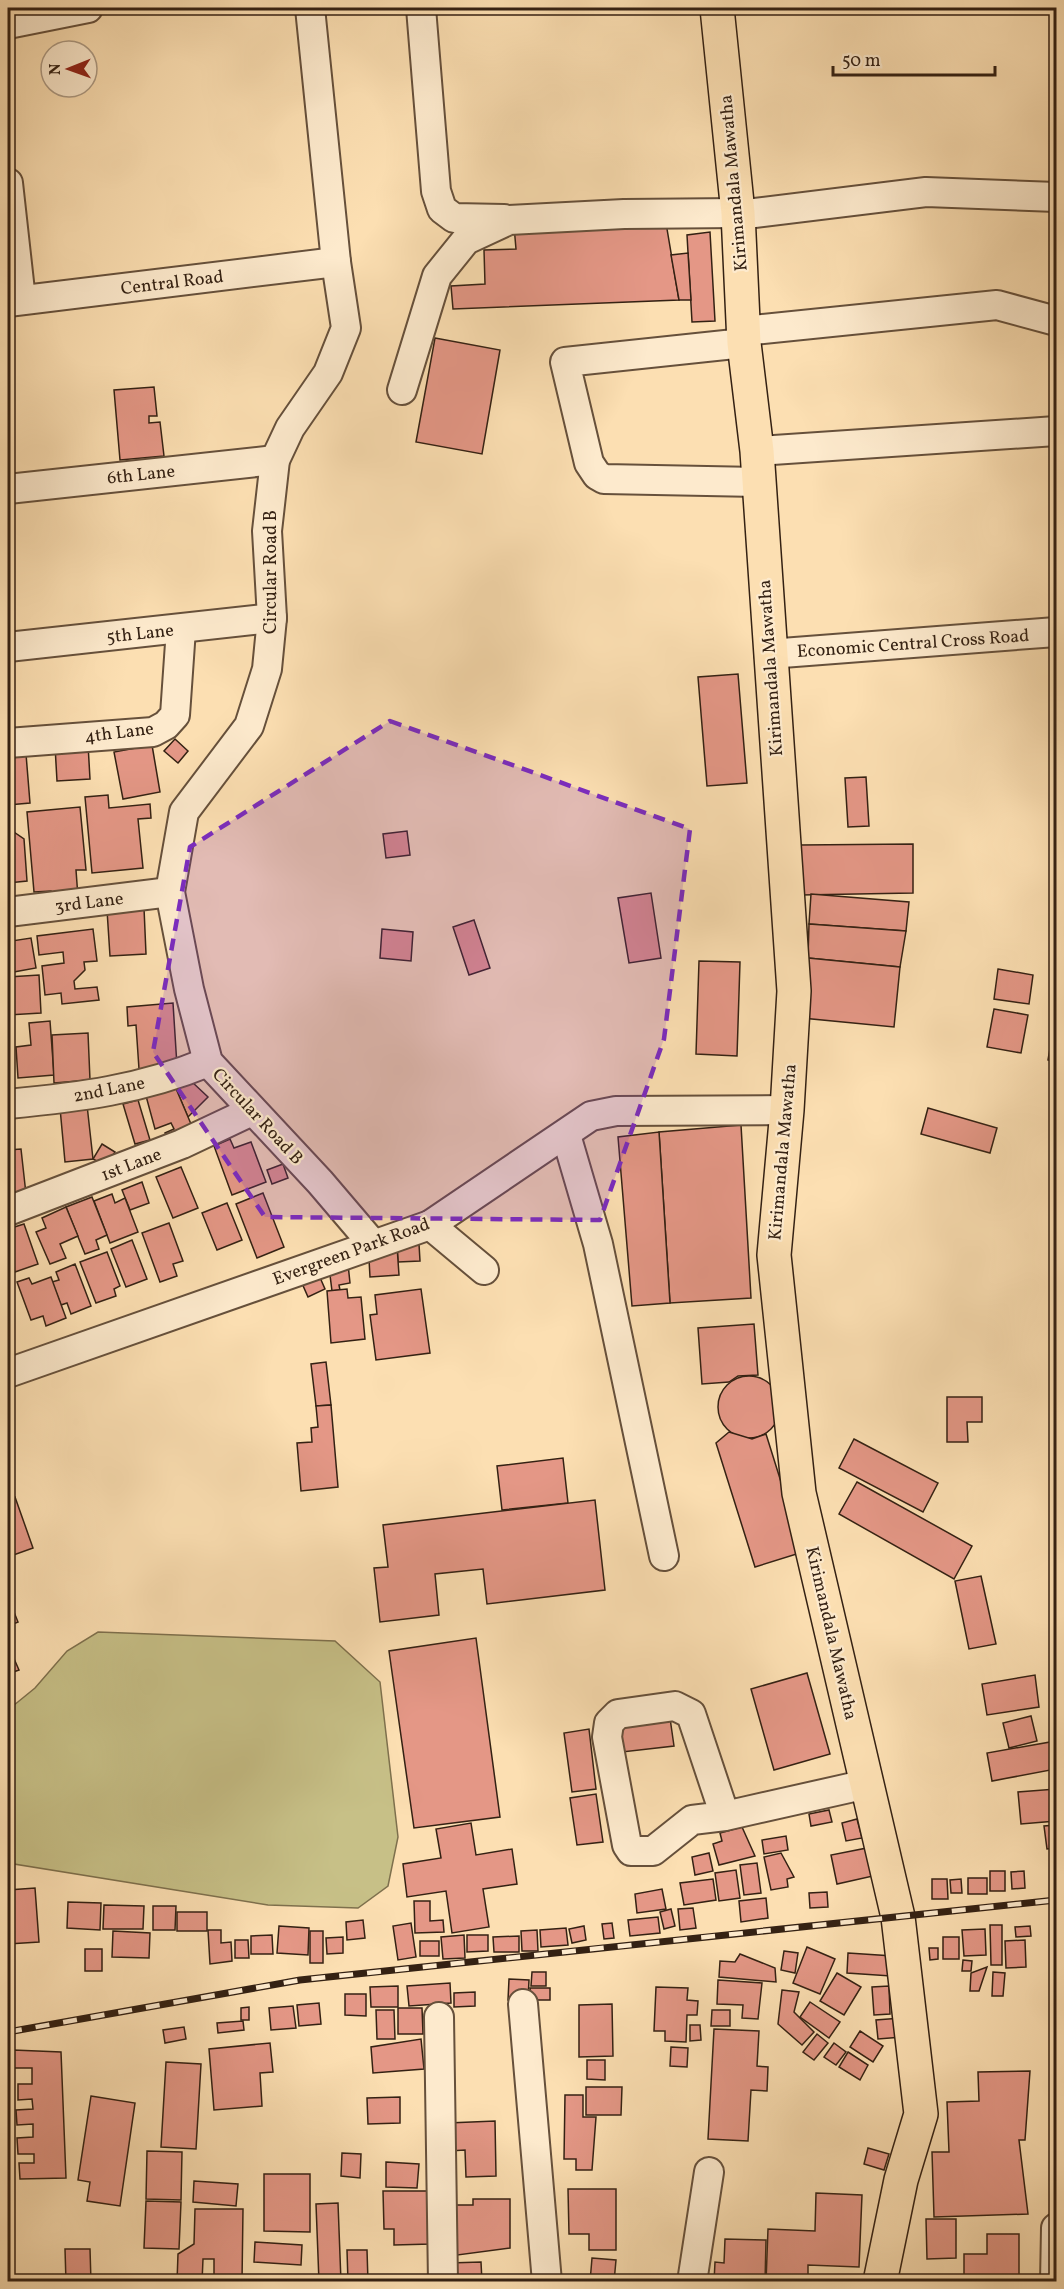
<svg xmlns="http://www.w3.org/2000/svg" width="1064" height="2289" font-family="Vollkorn,serif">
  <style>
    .green { fill: #c7c087; stroke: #7e704d; stroke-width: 1.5 }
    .building { fill: #e49786; stroke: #342113; stroke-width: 1.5 }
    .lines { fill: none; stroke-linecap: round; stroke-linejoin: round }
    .minor-casing { stroke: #66503b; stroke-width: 32 }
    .major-casing { stroke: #342113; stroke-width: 36 }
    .minor { stroke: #fdeacd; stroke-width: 28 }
    .major { stroke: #fcdfb2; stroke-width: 33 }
    .rail-casing { stroke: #342113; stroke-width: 7 }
    .rail { stroke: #fdeacd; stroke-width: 4.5; stroke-dasharray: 14; stroke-linecap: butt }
    .marked { fill: #7b2cbf; fill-opacity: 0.2; stroke: #7b2cbf; stroke-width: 4.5; stroke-dasharray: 12 8; stroke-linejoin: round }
    .labels { text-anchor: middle; stroke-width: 4.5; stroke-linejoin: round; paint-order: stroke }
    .street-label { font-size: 18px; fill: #342113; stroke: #fdeacd }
  </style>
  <rect width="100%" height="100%" fill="#fcdfb2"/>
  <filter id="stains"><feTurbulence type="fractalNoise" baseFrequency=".00333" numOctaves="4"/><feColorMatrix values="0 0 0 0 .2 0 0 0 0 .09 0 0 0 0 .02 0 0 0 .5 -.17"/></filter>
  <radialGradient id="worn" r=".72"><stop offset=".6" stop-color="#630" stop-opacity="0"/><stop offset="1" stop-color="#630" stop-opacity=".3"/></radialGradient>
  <path class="green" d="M98,1632L335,1641L380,1682L398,1837L388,1886L358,1908L268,1905L8,1863V1710L35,1688L67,1651Z"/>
  <g class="building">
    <path d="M666,223L679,300L453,309L451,286L485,284L484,250L516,249L514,226Z"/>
    <path d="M710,232L715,321L692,322L687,235Z"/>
    <path d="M688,253L691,300H679L671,255Z"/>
    <path d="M435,338L500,350L482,454L416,442Z"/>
    <path d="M154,387L157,416H149V423L160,422L164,456L120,460L114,390Z"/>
    <path d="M738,674L747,783L707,786L698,677Z"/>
    <path d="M175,739L188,751L178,763L164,751Z"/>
    <path d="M88,744L90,779L57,781L55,746Z"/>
    <path d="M152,745L160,792L123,799L114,752Z"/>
    <path d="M26,754L30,803L8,805V756Z"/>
    <path d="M866,777L869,826L848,827L845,778Z"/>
    <path d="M108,795L109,808L150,804L151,818L138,819L143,868L92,873L85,797Z"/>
    <path d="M80,807L86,870H76L78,897L52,900L51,891L34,892L27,812Z"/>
    <path d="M8,828L24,839L27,881L8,883Z"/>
    <path d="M407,831L410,855L386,858L383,834Z"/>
    <path d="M913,844V893L800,895V845Z"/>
    <path d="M651,893L661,958L629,963L618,898Z"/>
    <path d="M811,894L909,902L906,931L809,924Z"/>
    <path d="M144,908L146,954L110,956L107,910Z"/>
    <path d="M474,920L490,968L469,975L453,927Z"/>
    <path d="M9,922L12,941L31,938L36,968L8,973Z"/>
    <path d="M809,924L906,931L900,967L808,958Z"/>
    <path d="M93,929L97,961L84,962L85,970L74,981L75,989L97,987L99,1000L62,1004L61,993L45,995L42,966L64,963L63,952L39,955L37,936Z"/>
    <path d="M382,929L413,932L411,961L380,958Z"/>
    <path d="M808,958L900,967L894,1027L802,1018Z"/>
    <path d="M699,961L740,962L737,1056L696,1054Z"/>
    <path d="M998,969L1033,975L1029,1004L994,999Z"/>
    <path d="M39,975L41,1013L8,1015V977Z"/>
    <path d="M173,1003L177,1066L139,1069L136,1025L128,1026L127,1007Z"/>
    <path d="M994,1009L1028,1015L1021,1053L987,1047Z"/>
    <path d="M1056,1014V1062L1048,1060Z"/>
    <path d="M50,1021L54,1075L18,1078L16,1047L31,1045L29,1023Z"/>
    <path d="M88,1033L90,1080L54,1083L52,1035Z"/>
    <path d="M8,1042H11L12,1069L8,1070Z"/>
    <path d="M191,1081L208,1097L188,1117L174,1084Z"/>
    <path d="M174,1084L194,1131L168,1142L165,1133L174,1129L171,1123L155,1129L146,1096Z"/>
    <path d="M138,1100L150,1140L135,1144L123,1104Z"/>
    <path d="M87,1105L93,1159L65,1162L60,1108Z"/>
    <path d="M928,1108L997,1128L990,1153L921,1134Z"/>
    <path d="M741,1125L751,1298L670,1303L659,1132Z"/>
    <path d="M659,1132L670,1303L632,1306L618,1137Z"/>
    <path d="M230,1139L234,1148L251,1142L266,1182L232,1195L214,1146Z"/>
    <path d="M102,1144L115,1152L106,1166L93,1159Z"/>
    <path d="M21,1149L26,1194L8,1196V1150Z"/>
    <path d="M283,1164L288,1178L272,1184L267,1170Z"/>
    <path d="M181,1167L198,1208L173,1218L156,1177Z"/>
    <path d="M142,1182L149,1203L130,1210L122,1190Z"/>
    <path d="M263,1193L284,1247L257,1258L236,1204Z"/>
    <path d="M112,1194L115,1203L125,1198L138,1232L110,1243L94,1201Z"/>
    <path d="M92,1197L107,1235L96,1240L99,1249L85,1254L66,1207Z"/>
    <path d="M227,1203L242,1240L217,1250L202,1213Z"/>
    <path d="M66,1207L78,1236L60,1244L66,1258L50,1264L36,1232L46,1228L42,1218Z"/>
    <path d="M169,1223L183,1261L173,1264L177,1276L160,1282L142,1233Z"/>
    <path d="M24,1224L38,1264L15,1272L8,1250V1229Z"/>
    <path d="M132,1240L147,1279L126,1287L111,1249Z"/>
    <path d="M419,1244L420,1261L398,1262L397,1246Z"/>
    <path d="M397,1246L399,1275L370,1277L369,1259Z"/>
    <path d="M107,1252L120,1286L114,1289L116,1296L96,1303L80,1262Z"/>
    <path d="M75,1264L91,1306L71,1314L67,1303L61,1305L52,1282L59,1280L56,1272Z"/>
    <path d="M348,1264L350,1283L339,1285L340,1290L332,1291L329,1267Z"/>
    <path d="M318,1273L325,1289L308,1297L301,1281Z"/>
    <path d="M51,1277L66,1318L46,1326L43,1316L31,1320L17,1282L29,1278L32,1284Z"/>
    <path d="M347,1289L348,1298L361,1297L365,1339L331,1343L327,1291Z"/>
    <path d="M421,1289L430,1353L376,1360L370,1315L377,1314L375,1295Z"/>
    <path d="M754,1324L758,1375L738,1376L729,1382L702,1384L698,1328Z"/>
    <path d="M326,1362L331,1405L316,1406L311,1364Z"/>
    <circle cx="749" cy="1407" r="31"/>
    <path d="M947,1397H982V1422H967L968,1442H947Z"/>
    <path d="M331,1405L338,1487L301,1491L297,1443L312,1442L311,1428L318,1427L316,1406Z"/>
    <path d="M729,1432L752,1439L766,1434L803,1552L755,1567L716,1443Z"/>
    <path d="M854,1439L938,1483L923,1512L839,1468Z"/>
    <path d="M563,1458L568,1503L502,1510L497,1466Z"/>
    <path d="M857,1482L972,1546L954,1579L839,1514Z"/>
    <path d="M15,1497L33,1548L8,1557V1499Z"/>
    <path d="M595,1500L605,1590L487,1604L483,1569L435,1574L439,1615L380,1622L374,1568L388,1567L383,1525Z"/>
    <path d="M981,1576L996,1644L969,1649L955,1581Z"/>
    <path d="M8,1597L18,1622L8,1626Z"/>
    <path d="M476,1638L500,1817L414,1828L389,1651Z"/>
    <path d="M8,1645L19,1670L8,1674Z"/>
    <path d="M807,1673L830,1754L774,1770L751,1689Z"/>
    <path d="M1035,1675L1039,1707L987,1715L982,1684Z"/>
    <path d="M669,1711L674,1746L622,1752L617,1717Z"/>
    <path d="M1031,1716L1037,1741L1009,1748L1003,1723Z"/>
    <path d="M589,1729L596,1789L572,1792L564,1733Z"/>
    <path d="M1056,1741V1769L992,1781L987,1753Z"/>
    <path d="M1056,1789V1821L1021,1824L1018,1792Z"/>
    <path d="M596,1794L603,1842L577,1845L570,1798Z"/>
    <path d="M829,1810L832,1822L811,1826L809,1814Z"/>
    <path d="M857,1819L862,1838L846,1841L842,1823Z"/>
    <path d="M471,1823L476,1855L512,1849L517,1884L483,1889L489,1927L452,1933L446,1891L407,1897L403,1864L441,1858L436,1829Z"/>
    <path d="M1056,1825V1848L1047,1849L1044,1826Z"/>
    <path d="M742,1827L755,1856L719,1865L713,1844L722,1841L720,1833Z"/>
    <path d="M786,1836L788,1850L764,1854L762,1840Z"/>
    <path d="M867,1848L873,1876L837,1884L831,1855Z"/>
    <path d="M709,1853L713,1871L695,1875L692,1857Z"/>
    <path d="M781,1853L794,1877L787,1879L788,1887L771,1890L764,1857Z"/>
    <path d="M757,1863L761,1893L744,1895L740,1865Z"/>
    <path d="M736,1870L740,1898L719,1901L715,1873Z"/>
    <rect x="990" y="1871" width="15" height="20"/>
    <path d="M1024,1871L1025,1888L1012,1889L1011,1872Z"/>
    <rect x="968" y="1878" width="19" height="16"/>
    <path d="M713,1879L716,1900L684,1905L680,1883Z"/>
    <path d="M932,1879H947L948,1899H932Z"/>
    <path d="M961,1879L962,1893H951L950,1880Z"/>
    <path d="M35,1888L39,1942L8,1944V1890Z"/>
    <path d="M662,1889L666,1909L637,1913L635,1894Z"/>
    <path d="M827,1892L828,1907L810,1908L809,1893Z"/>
    <path d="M766,1898L768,1918L741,1922L739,1901Z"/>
    <path d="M414,1901H430V1921L443,1920L444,1932L415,1933Z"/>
    <path d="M68,1902L101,1903L100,1930L67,1928Z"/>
    <path d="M104,1905L144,1906L143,1929H103Z"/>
    <path d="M153,1906H176L175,1930H153Z"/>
    <path d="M693,1908L696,1928L680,1930L678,1909Z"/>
    <path d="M671,1909L675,1926L664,1929L660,1912Z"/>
    <rect x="177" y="1912" width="30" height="19"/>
    <path d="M658,1917L660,1933L630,1936L628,1920Z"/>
    <path d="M363,1920L365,1938L347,1940L346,1922Z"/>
    <path d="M411,1923L416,1957L398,1960L393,1926Z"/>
    <path d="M612,1923L614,1938L604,1939L602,1924Z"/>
    <path d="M990,1925H1002V1965H991Z"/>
    <path d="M279,1926L309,1928L308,1955L277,1953Z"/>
    <path d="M584,1926L586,1940L572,1943L569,1929Z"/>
    <path d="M1030,1926L1031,1936L1016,1937L1015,1927Z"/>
    <path d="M566,1928L568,1945L541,1947L540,1930Z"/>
    <path d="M985,1929L986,1955L964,1956L962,1930Z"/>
    <path d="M208,1930H221V1943L231,1942L232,1961L210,1964Z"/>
    <path d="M537,1930L538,1951H522L521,1931Z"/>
    <path d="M113,1931L150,1933L149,1958L112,1957Z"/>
    <rect x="310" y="1931" width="13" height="32"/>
    <path d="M272,1935L273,1954H251V1936Z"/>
    <path d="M464,1935L465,1958L443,1959L441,1937Z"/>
    <path d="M467,1935H488V1951L467,1952Z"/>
    <path d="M519,1936V1952H494L493,1937Z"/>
    <path d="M343,1937V1953L327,1954L326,1938Z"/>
    <rect x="943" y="1937" width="16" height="22"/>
    <path d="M235,1940H248L249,1958H235Z"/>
    <path d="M1025,1940L1026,1967L1006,1968L1005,1941Z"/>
    <rect x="420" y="1941" width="19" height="15"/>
    <path d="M807,1947L835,1959L820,1994L793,1983Z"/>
    <path d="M929,1948H938V1959L930,1960Z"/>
    <rect x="85" y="1949" width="17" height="22"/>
    <path d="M784,1951L798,1953L795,1973L781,1970Z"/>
    <path d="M8,1953H11L14,1977L8,1978Z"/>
    <path d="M848,1953L893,1956L891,1976L847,1973Z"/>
    <path d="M740,1954L775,1968L776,1982L719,1977L720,1961L735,1962Z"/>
    <path d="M963,1960L972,1961L971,1971H962Z"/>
    <path d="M987,1967L979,1991H970L971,1973Z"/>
    <path d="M532,1972H546V1986H531Z"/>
    <path d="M993,1972L1005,1973L1003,1996H992Z"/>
    <path d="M837,1973L861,1987L844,2015L820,2001Z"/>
    <path d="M509,1979L529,1980L528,2000H508Z"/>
    <path d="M718,1980L762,1983L758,2019L742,2018L743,2005L717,2004Z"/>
    <path d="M450,1983L451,2003L409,2006L407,1986Z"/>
    <path d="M398,1986V2007H371L370,1987Z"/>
    <path d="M889,1986L890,2014L874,2015L872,1987Z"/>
    <path d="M656,1987L688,1988L687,2000L698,2001L697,2015H687L686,2042L665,2041V2031H654Z"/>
    <path d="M530,1988H550V2000H531Z"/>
    <path d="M782,1990L799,1992L794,2012L814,2032L802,2045L778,2024Z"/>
    <path d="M475,1992V2006L454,2007V1993Z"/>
    <path d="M345,1994H366V2016L345,2015Z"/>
    <path d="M810,2002L840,2022L829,2038L800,2017Z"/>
    <path d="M319,2003L321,2024L299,2026L297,2005Z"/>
    <path d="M612,2004L613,2056L579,2057V2005Z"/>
    <path d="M293,2006L296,2028L271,2030L269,2008Z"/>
    <path d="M249,2007V2020H241V2008Z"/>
    <path d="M398,2008H422L423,2034H398Z"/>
    <path d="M376,2010H394L395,2039H377Z"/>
    <path d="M712,2010H730V2026H711Z"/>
    <path d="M901,2018L902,2037L878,2039L876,2020Z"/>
    <path d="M243,2021L244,2030L218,2033L217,2023Z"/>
    <path d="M690,2025H700L701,2040L690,2041Z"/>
    <path d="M184,2027L186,2039L165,2043L163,2030Z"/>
    <path d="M714,2029L759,2031L757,2066L768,2067L767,2091L751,2090L748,2141L708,2139Z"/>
    <path d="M860,2031L883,2046L873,2062L850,2047Z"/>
    <path d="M817,2034L828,2043L814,2060L803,2052Z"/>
    <path d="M421,2039L424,2069L373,2073L371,2047Z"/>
    <path d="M270,2043L273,2072L260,2073L262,2106L214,2110L209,2049Z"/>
    <path d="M834,2043L846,2052L836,2065L824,2057Z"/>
    <path d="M671,2047L688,2048L687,2067L670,2066Z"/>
    <path d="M13,2050L61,2052L66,2178L20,2179L19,2163H34V2154H18L17,2138L33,2137V2124L17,2125L16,2110L33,2109L32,2099L18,2100V2084H32V2068H13Z"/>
    <path d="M848,2052L868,2065L860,2080L839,2067Z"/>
    <path d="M587,2060H605V2080L587,2079Z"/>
    <path d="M166,2062L201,2064L196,2149L161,2147Z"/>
    <path d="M1030,2071L1025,2140H1019L1028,2214L934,2217L932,2152H949L947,2102L979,2101L978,2072Z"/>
    <path d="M586,2087H622L621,2115H586Z"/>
    <path d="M565,2095H583V2117H596L592,2170H576V2159H564Z"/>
    <path d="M91,2096L135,2103L120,2206L87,2201L90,2182L78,2180Z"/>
    <path d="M400,2097V2123L368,2124L367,2098Z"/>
    <path d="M495,2121L496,2176L466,2177L465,2150L449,2151L448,2123Z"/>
    <path d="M868,2148L889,2154L884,2170L864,2164Z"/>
    <path d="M147,2151L182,2152L181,2200L146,2199Z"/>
    <path d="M342,2153L361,2154L360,2178L341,2176Z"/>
    <rect x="8" y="2154" width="4" height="30"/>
    <path d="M386,2162L419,2164L417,2188L386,2187Z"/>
    <path d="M264,2174H310V2232L264,2231Z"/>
    <path d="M194,2181L238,2184L236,2206L193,2202Z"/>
    <path d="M568,2189H616V2250H589V2234H569Z"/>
    <path d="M383,2191H430L431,2244L394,2245V2229H384Z"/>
    <path d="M816,2193L862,2195L859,2267L808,2265V2282H766L768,2229L815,2231Z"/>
    <path d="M473,2199H510V2248L450,2256V2205H473Z"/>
    <path d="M146,2201L181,2202L179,2249L144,2248Z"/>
    <path d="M338,2203L341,2282H319L316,2204Z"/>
    <path d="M195,2209H243L242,2282H214V2259H203L202,2282H177L178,2254L194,2244Z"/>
    <rect x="8" y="2212" width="5" height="31"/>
    <path d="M926,2219H956V2258L927,2259Z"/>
    <path d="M987,2234H1019V2282H964V2254H987Z"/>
    <path d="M725,2239L766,2240L765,2282H714L715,2262L724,2263Z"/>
    <path d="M255,2242L302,2245L301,2265L254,2262Z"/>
    <path d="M65,2249H90L91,2282H66Z"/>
    <path d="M347,2250H367L368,2282H348Z"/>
    <path d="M592,2258L616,2260L614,2282H590Z"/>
    <path d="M481,2262L482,2282H450L449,2263Z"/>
    <path d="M299,2278V2282H259V2279Z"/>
  </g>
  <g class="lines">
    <defs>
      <g id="minor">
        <path d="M310,8L336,262L346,328L328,373L290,428L275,460L267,531L272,618L267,669L249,726L184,812L170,892L189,989L208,1062L320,1182L372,1243"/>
        <path d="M421,8L436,191L442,209L454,218L504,219"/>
        <path d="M8,24L88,8"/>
        <path d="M8,183L21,300"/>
        <path d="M738,215L926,192L1056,197"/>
        <path d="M8,302L336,262"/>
        <path d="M744,331L997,305L1056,321"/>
        <path d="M744,343L565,362L589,463L597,475L604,479L758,482"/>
        <path d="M402,390L437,276L466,240L509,220L624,214L738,213"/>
        <path d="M757,451L1056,431"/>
        <path d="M8,489L275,460"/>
        <path d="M8,647L272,618"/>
        <path d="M769,654L1056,632"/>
        <path d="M8,743L153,732L166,725L175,715L181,629"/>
        <path d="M8,912L170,892"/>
        <path d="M8,1104C80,1097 140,1090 208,1062"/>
        <path d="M566,1135L598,1244L664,1556"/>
        <path d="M8,1211L182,1144L252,1111"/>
        <path d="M430,1225L484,1270"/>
        <path d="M8,1373L430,1225L591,1116L616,1111L787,1110"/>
        <path d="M725,1816L691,1714L675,1706L618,1714L609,1723L607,1737L627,1845L631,1851H653L692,1820L725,1816L867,1784"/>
        <path d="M523,2004L547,2282"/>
        <path d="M439,2017L443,2282"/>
        <path d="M692,2282L709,2172"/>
        <path d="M1055,2282L1056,2228"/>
      </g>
      <path id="major" d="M717,8L738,213L744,343L757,451L794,991L787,1110L774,1255L799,1493L898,1917L921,2114L901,2180L880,2282"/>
    </defs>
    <use href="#minor" class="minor-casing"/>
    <use href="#major" class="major-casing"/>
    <use href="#minor" class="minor"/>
    <use href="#major" class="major"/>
    <defs>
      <path id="rail" d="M8,2032L300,1980L1056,1900"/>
    </defs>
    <use href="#rail" class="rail-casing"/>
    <use href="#rail" class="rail"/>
  </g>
  <path class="marked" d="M390,721L690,829L664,1039L600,1220L265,1217L153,1052L190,847Z"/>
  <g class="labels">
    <g class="street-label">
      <text transform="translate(733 183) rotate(-95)" y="6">Kirimandala Mawatha</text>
      <text transform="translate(172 282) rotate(-7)" y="6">Central Road</text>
      <text transform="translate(141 474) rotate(-6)" y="6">6th Lane</text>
      <text transform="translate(270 572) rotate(-90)" y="6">Circular Road B</text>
      <text transform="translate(140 633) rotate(-6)" y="6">5th Lane</text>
      <text transform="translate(913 643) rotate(-4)" y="6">Economic Central Cross Road</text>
      <text transform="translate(770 668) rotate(-94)" y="6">Kirimandala Mawatha</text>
      <text transform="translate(119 732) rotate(-7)" y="6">4th Lane</text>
      <text transform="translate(89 902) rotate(-7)" y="6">3rd Lane</text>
      <text transform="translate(109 1089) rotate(-11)" y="6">2nd Lane</text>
      <text transform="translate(258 1116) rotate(47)" y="6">Circular Road B</text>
      <text transform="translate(782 1152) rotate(-85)" y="6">Kirimandala Mawatha</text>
      <text transform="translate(131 1164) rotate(-21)" y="6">1st Lane</text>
      <text transform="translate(351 1251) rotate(-20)" y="6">Evergreen Park Road</text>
      <text transform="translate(832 1633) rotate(77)" y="6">Kirimandala Mawatha</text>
    </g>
  </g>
  <rect width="1064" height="2289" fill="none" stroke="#fcdfb2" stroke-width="30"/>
  <rect x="9" y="9" width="1046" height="2271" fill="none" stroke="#342113" stroke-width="3"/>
  <rect x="15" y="15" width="1034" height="2259" fill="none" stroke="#342113" stroke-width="1.5"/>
  <g transform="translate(69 69) rotate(269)"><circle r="28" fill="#fdeacd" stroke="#ad9a83" stroke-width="1.5"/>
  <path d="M0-4.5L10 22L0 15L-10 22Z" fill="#8f2418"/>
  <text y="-9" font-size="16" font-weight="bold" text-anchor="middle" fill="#342113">N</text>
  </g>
  <path d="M833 66v9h162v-9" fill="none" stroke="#342113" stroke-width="3"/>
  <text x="842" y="66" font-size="18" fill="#342113" stroke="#fdeacd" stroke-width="4.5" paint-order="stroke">50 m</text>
  <rect width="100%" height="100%" filter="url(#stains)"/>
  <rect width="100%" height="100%" fill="url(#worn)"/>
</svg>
